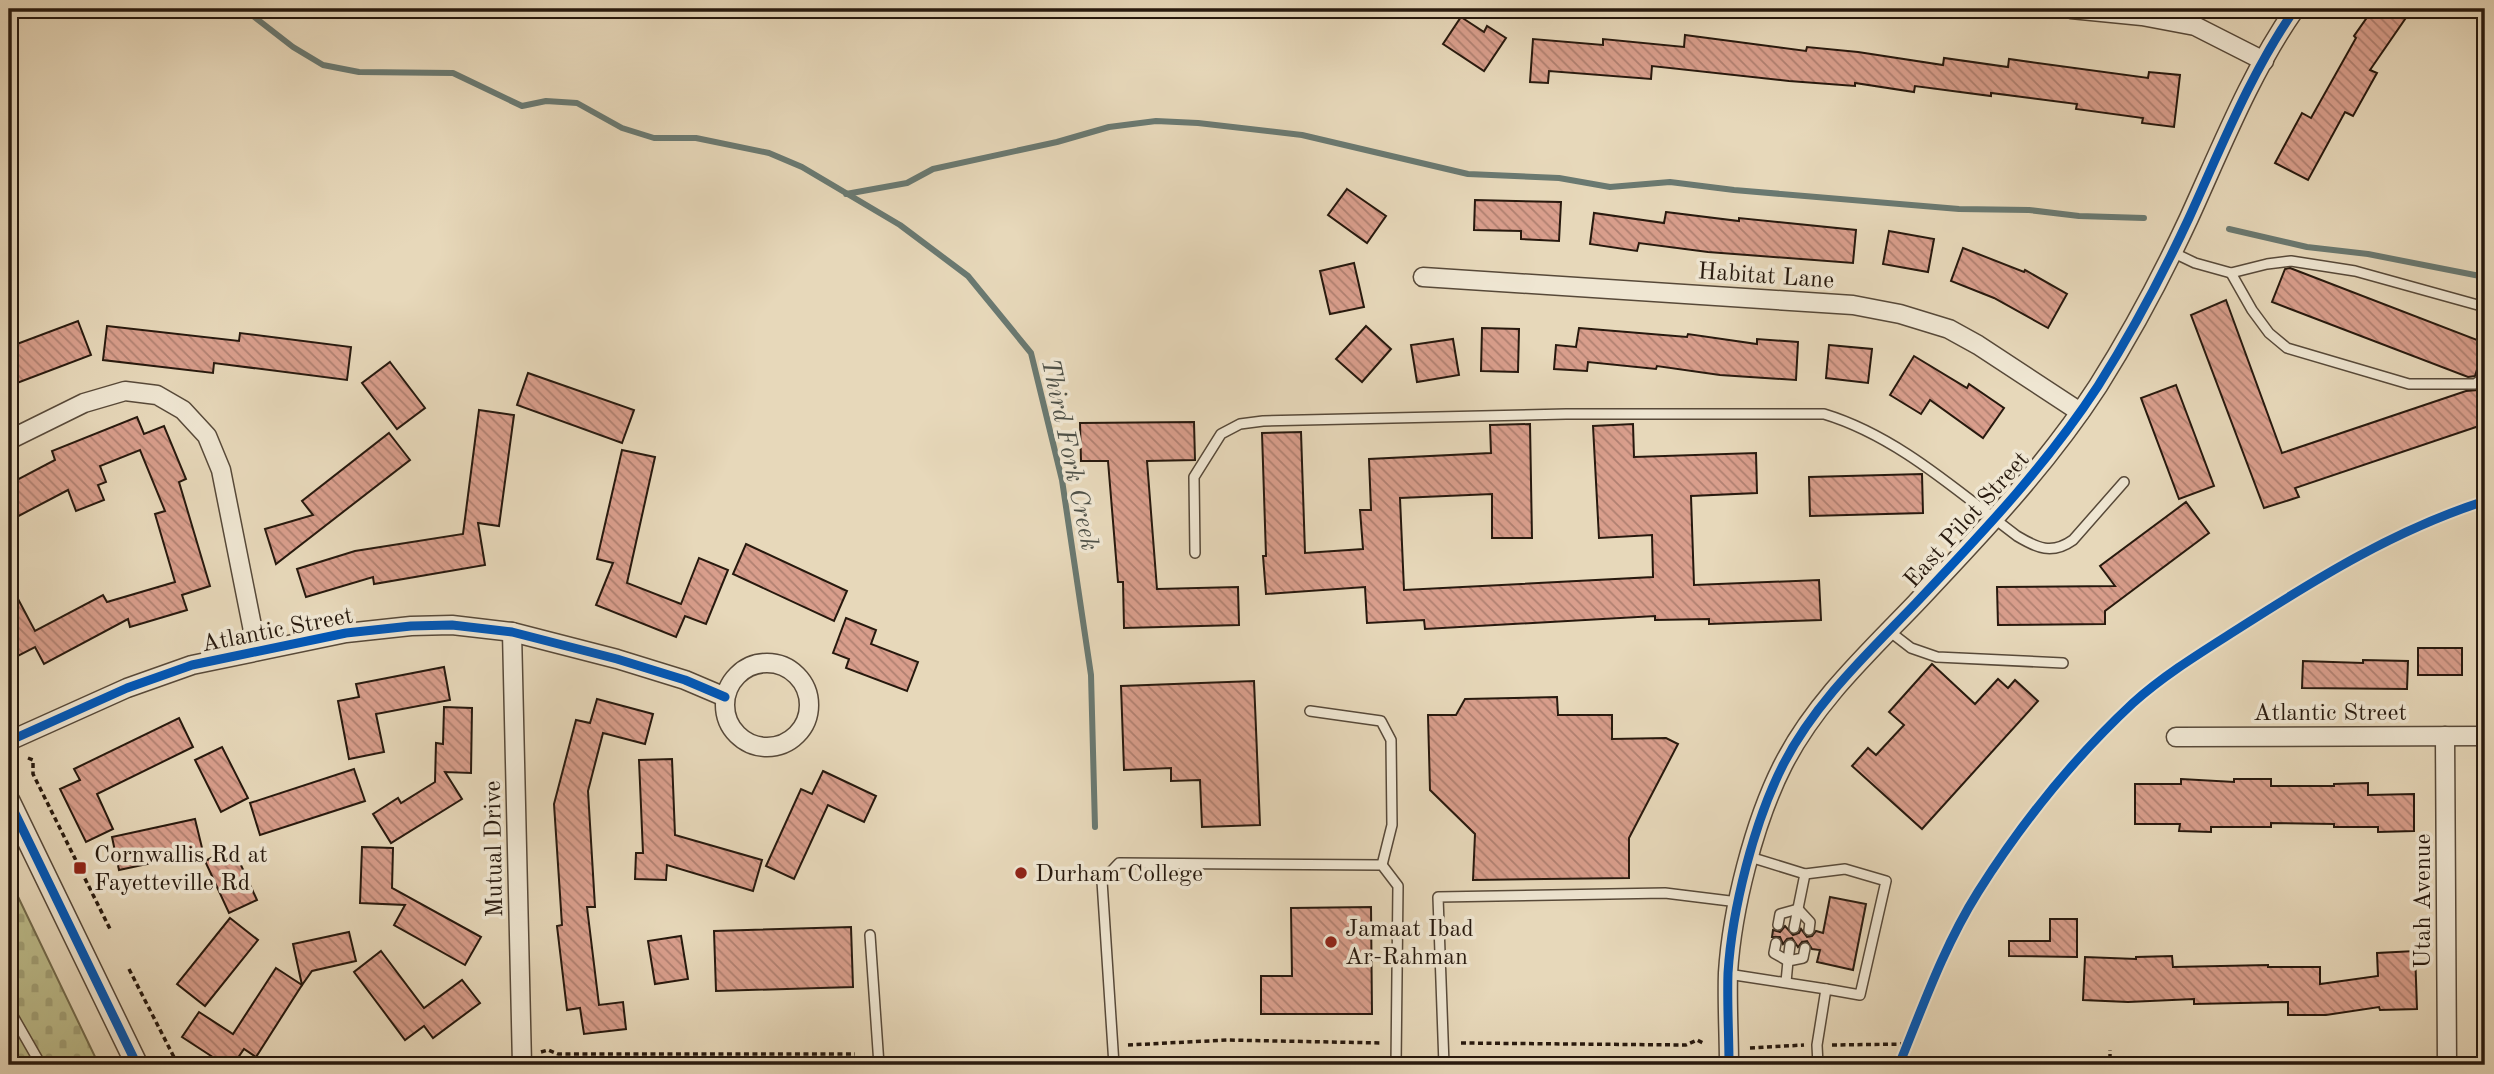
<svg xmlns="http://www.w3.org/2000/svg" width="2494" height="1074" font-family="'Old Standard TT',serif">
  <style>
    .cemetery { fill: url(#cemetery-stones); stroke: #726a4c; stroke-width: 2 }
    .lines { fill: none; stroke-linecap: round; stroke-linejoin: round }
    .stream { stroke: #6a7971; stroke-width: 6 }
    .building { fill: url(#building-back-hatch); stroke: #27190e; stroke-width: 2 }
    .service-casing { stroke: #574939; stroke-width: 12 }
    .minor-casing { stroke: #574939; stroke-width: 21 }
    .tertiary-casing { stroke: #574939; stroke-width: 24 }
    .path { stroke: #27190e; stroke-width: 3.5; stroke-dasharray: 5 3.5; stroke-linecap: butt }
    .service { stroke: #efe6d2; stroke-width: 9 }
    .minor { stroke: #efe6d2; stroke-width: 18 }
    .tertiary { stroke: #efe6d2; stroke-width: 21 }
    .cycleway-casing { stroke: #efe6d2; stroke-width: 13 }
    .cycleway { stroke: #0057b8; stroke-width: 9 }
    .poi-dot { fill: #8f2418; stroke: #efe6d2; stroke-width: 2.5 }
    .labels { text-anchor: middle; stroke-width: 7; stroke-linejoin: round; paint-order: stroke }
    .street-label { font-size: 24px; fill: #27190e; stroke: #efe6d2 }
    .poi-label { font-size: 24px; fill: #27190e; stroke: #efe6d2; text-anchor: start }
    .water-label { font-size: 26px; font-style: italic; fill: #4e5148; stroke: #efe6d2 }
  </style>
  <defs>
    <pattern id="cemetery-stones" width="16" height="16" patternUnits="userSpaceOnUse" patternTransform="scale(1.75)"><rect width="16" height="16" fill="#bcbc8b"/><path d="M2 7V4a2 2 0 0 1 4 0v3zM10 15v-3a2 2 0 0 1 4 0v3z" fill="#a2a177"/></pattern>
    <pattern id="building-back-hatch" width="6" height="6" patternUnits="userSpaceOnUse" patternTransform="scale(1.75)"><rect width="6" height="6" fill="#d99e8c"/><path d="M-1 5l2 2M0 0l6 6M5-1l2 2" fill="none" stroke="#b08071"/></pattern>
  </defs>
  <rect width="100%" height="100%" fill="#e7d8ba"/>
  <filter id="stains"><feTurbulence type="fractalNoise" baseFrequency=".00286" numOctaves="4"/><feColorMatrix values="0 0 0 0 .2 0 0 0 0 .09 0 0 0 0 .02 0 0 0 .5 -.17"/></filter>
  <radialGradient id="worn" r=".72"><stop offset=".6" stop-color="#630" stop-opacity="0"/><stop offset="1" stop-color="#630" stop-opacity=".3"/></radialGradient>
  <path class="cemetery" d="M9,878L99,1065H9Z"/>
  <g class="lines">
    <g class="stream">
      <path d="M244,9L293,47L323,65L359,72L453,73L522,106L546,101L577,103L622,128L654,138H696L769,153L802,167L900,225L968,276L1031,353L1062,480L1091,675L1095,827"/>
      <path d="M846,194L907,183L933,169L1057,142L1109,127L1156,121L1198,123L1302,135L1468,174L1559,178L1610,187L1670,182L1734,190L1959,209L2029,210L2079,216L2144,218"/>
      <path d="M2229,229L2307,247L2368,254L2485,277"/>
    </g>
  </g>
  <g class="building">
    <path d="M2373,9H2412L2370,70L2377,73L2353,116L2345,112L2308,180L2275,163L2302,113L2311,118L2356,38L2354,36Z"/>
    <path d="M1461,17L1484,32L1487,26L1506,38L1484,71L1443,44Z"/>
    <path d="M1685,35L1806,51L1807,47L1858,52L1943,65L1944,58L2008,67L2009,59L2148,78L2149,72L2180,75L2174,127L2142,123L2143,118L2076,109L2077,104L1991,93V96L1915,86L1914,92L1855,83V86L1789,81L1652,66L1651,79L1549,71L1548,83L1530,82L1533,39L1603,45V39L1684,47Z"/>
    <path d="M1347,189L1386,216L1367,243L1328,215Z"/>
    <path d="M1475,200L1561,202L1559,241L1521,239V231L1474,230Z"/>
    <path d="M1666,212L1739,221V218L1856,230L1853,263L1708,252L1639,243L1637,251L1590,244L1594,213L1664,223Z"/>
    <path d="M1889,231L1934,239L1928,272L1883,264Z"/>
    <path d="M1963,248L2024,272L2025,270L2067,294L2048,328L1994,298L1951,281Z"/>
    <path d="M1354,263L1364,307L1330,314L1320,271Z"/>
    <path d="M2290,268L2485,343L2475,376L2468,377L2272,302L2285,269Z"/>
    <path d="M2226,300L2282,453L2466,391L2478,390L2485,385V424L2295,488L2299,497L2264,508L2191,315Z"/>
    <path d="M78,321L91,355L9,386V347Z"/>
    <path d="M107,326L239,341L240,333L351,347L347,380L214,363L213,373L103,360Z"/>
    <path d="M1366,326L1391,349L1362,382L1336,359Z"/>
    <path d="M1482,328L1519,329L1518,372L1481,371Z"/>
    <path d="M1579,328L1687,337L1688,334L1757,344V339L1798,342L1796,380L1720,375L1657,366L1656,369L1588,362L1587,371L1554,369L1556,345L1576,347Z"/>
    <path d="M1453,339L1459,375L1417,382L1411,345Z"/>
    <path d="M1829,345L1872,349L1868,383L1826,378Z"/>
    <path d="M1914,356L1967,388L1969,384L2004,408L1983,438L1930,400L1921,414L1890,395Z"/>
    <path d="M390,362L425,408L397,429L362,383Z"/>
    <path d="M528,373L634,410L622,443L517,405Z"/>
    <path d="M2176,385L2214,486L2179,499L2141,398Z"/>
    <path d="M479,410L514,415L499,526L478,523L485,565L374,584L373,577L306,597L297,569L355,551L463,534Z"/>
    <path d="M137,417L144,434L164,426L186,479L179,482L210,586L182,595L187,610L130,627L128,619L44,664L35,647L14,658L9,648V582L35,631L103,595L107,602L175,582L155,514L165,511L140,450L100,466L106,482L98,485L104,500L76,511L68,490L9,521V484L55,460L52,451Z"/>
    <path d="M1194,422L1195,460L1147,461L1157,589L1238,587L1239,625L1124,628L1123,582H1118L1108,461H1081L1080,423Z"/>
    <path d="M1530,424L1532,538H1492V494L1400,498L1404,590L1653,577L1652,535L1599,538L1593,426L1633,424L1634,457L1756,453L1757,493L1691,496L1694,585L1819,580L1821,620L1709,624V619L1655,620V616L1425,629L1424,620L1367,623L1365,587L1266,594L1263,556H1266L1262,433L1301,432L1305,553L1363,549L1360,510H1371L1369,459L1491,453L1490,425Z"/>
    <path d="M389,433L410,460L276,564L265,529L313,515L302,501Z"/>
    <path d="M622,450L655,457L627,583L681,604L699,558L728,570L706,624L685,616L676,637L596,605L613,563L597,559Z"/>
    <path d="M1922,474L1923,513L1810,516L1809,477Z"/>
    <path d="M2186,502L2209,533L2105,611V624L1998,625L1997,587L2115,586L2100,566Z"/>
    <path d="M746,544L847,591L834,621L733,574Z"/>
    <path d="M846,618L876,630L871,644L918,662L907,691L846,668L849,659L833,653Z"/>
    <rect x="2418" y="648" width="44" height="27"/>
    <path d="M2363,660L2408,661L2407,689L2302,688L2303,661L2363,663Z"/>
    <path d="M1932,664L1975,704L1998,679L2008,688L2015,680L2038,701L1922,829L1852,766L1868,748L1876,755L1904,725L1889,712Z"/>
    <path d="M444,667L450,700L376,714L384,752L349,759L338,701L359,697L356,684Z"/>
    <path d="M1254,681L1260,825L1202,827L1200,780L1171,781V768L1124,770L1121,686Z"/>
    <path d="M1557,697L1558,715H1612V739L1666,738L1678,744L1629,838V878L1473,880L1475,834L1430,790L1428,715H1456L1465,699Z"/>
    <path d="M597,699L653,714L645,744L603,733L588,791L595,907H587L599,1005L623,1002L626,1029L584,1034L580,1008L567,1010L557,926L562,925L554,804L576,720L590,723Z"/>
    <path d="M444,707L472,708L471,773L445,772L462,799L391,843L373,814L398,798L401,803L435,782L436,743L443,744Z"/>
    <path d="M179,718L193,747L97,794L113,829L86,842L60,789L80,780L74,769Z"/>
    <path d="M222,747L248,798L221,812L195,760Z"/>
    <path d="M672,759L675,835L762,860L753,891L667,865L666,880L635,879L636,853H643L639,760Z"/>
    <path d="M354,769L365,801L260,835L250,803Z"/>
    <path d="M823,771L876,796L864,822L828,805L794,879L766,866L801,789L812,794Z"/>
    <path d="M2181,779L2234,782V779H2271V786H2334V784L2368,783V795L2414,794V831L2378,832V827H2334V824L2271,823V827H2211V832L2179,831L2180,824H2135V784H2181Z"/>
    <path d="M195,819L203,852L119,870L112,837Z"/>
    <path d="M362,847L393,848L392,888L481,937L465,965L394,925L405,905L360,903Z"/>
    <path d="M227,850H234L257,900L229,913L205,861Z"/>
    <path d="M1830,897L1866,904L1853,970L1817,962L1820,950L1812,949L1807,941L1802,942L1798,947L1792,938L1787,939L1783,944L1780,937H1772L1773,930L1780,932L1785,926L1793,935L1799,933L1801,929L1807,937L1812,936L1816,931L1823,933Z"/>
    <path d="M1371,907L1372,1014H1261V976H1292L1291,908Z"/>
    <path d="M230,918L258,940L205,1006L177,984Z"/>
    <path d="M2050,919H2077V957L2009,956V941H2050Z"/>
    <path d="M851,927L853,987L716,991L714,931Z"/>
    <path d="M349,932L356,961L312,971L302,985L293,944Z"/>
    <path d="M681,936L688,979L655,984L648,941Z"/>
    <path d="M381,951L424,1008L462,980L480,1003L433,1038L424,1026L405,1040L354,972Z"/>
    <path d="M2415,951L2417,1009L2380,1010L2379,1007L2326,1015H2288V1002L2194,1004V999L2128,1002L2083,1000L2085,957L2136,959V957L2172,956L2173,967L2268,965V967H2320V984L2378,976L2377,953Z"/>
    <path d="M276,968L302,985L256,1057L244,1049L233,1065H225L182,1037L199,1012L233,1034Z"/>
  </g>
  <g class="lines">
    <defs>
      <g id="service">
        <path d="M2172,252L2195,263L2231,273L2267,264L2291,261L2355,271L2485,307"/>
        <path d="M2231,273L2252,310L2269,333L2287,348L2409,384H2475L2485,377"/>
        <path d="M1195,553L1194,477L1221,434L1240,424L1263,421L1566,414H1824C1897,436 1957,491 2017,536C2037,548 2052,555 2073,540L2124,482"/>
        <path d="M1889,631L1911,648L1937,657L2063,663"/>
        <path d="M1310,711L1381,721L1391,740L1392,825L1382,865"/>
        <path d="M1750,857L1805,874L1845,869L1886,881L1860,995L1826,989L1817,1045L1818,1065"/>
        <path d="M1778,925L1780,914L1798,909L1810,922L1809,930"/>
        <path d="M1794,928L1805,874"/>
        <path d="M870,935L879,1065"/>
        <path d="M1776,943L1774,953L1788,961L1790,945"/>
        <path d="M1728,974L1826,989"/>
        <path d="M1786,982L1788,961L1803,958L1805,948"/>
        <path d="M9,1009L41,1065"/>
        <path d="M1114,1065L1102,881L1119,863L1382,865L1398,886L1396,1065"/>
        <path d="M1444,1065L1438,897L1665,893L1738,902"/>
      </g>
      <g id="minor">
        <path d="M2071,9L2142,16L2195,26L2264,61"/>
        <path d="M1423,277L1853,305L1900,314L1949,329L1978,345L2080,412"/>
        <path d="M9,440L84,403L125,391L157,395L183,410L207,436L221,470L257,651"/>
        <path d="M512,632L522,1065"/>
        <circle cx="767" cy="705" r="42"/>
        <path d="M2445,736L2447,1065"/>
        <path d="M2176,737L2485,736"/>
        <path d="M9,741L127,688L192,665L346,633L411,626L452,625L512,632L617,659L685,680L725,697"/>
        <path d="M1729,1065C1729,1035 1727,1003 1728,973C1732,909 1754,822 1783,765C1815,702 1868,653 1916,603C1981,534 2046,466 2098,386C2132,332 2162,276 2189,218C2221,148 2251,72 2295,9"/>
      </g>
      <path id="tertiary" d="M9,801L137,1065"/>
    </defs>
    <use href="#service" class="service-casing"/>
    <use href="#minor" class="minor-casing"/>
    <use href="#tertiary" class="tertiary-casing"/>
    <g class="path">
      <path d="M9,709L12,710L9,715"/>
      <path d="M28,758L33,760V774L111,931"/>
      <path d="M129,969L178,1065"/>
      <path d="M1461,1043L1686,1045L1697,1040L1703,1043"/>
      <path d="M1128,1045L1227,1040L1382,1043"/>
      <path d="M1832,1045L1908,1044"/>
      <path d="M1750,1048L1804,1045"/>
      <path d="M541,1052L548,1050L558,1054H855"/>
      <path d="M2110,1059V1050"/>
    </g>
    <use href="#service" class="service"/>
    <use href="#minor" class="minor"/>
    <use href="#tertiary" class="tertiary"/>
    <defs>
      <g id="cycleway">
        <path d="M9,741L127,688L192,665L346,633L411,626L452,625L512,632L617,659L685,680L725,697"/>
        <path d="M9,801L137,1065"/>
        <path d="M1729,1065C1729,1035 1727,1003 1728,973C1732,909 1754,822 1783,765C1815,702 1868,653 1916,603C1981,534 2046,466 2098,386C2132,332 2162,276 2189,218C2221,148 2251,72 2295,9"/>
        <path d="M1899,1065C1923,1006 1944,946 1978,892C2021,824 2074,758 2133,703C2165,674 2205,650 2241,627C2319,577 2397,529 2485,501"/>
      </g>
    </defs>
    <use href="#cycleway" class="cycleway-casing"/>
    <use href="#cycleway" class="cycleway"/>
  </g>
  <g class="poi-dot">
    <rect x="73" y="861" width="14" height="14" rx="3.5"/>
    <circle cx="1021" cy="873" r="7"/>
    <circle cx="1331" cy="942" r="7"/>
  </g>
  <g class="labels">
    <g class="street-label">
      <text transform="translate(1766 275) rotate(4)" y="8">Habitat Lane</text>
      <text transform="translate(1966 519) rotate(-48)" y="8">East Pilot Street</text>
      <text transform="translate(277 629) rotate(-11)" y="8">Atlantic Street</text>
      <text x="2330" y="720">Atlantic Street</text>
      <text transform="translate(493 849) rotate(-91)" y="8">Mutual Drive</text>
      <text transform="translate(2422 901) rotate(-90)" y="8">Utah Avenue</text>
    </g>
    <g class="poi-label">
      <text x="94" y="862">Cornwallis Rd at<tspan x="94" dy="28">Fayetteville Rd</tspan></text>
      <text x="1035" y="881">Durham College</text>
      <text x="1345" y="936">Jamaat Ibad<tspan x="1345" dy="28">Ar-Rahman</tspan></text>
    </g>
    <g class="water-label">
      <text transform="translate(1071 454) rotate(78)" y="9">Third Fork Creek</text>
    </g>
  </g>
  <rect width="2494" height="1074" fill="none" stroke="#e7d8ba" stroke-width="35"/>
  <rect x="10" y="10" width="2473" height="1053" fill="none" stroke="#27190e" stroke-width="3.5"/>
  <rect x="18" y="18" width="2459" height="1039" fill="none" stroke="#27190e" stroke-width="2"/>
  <rect width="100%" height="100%" filter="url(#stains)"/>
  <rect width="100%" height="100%" fill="url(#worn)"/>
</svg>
